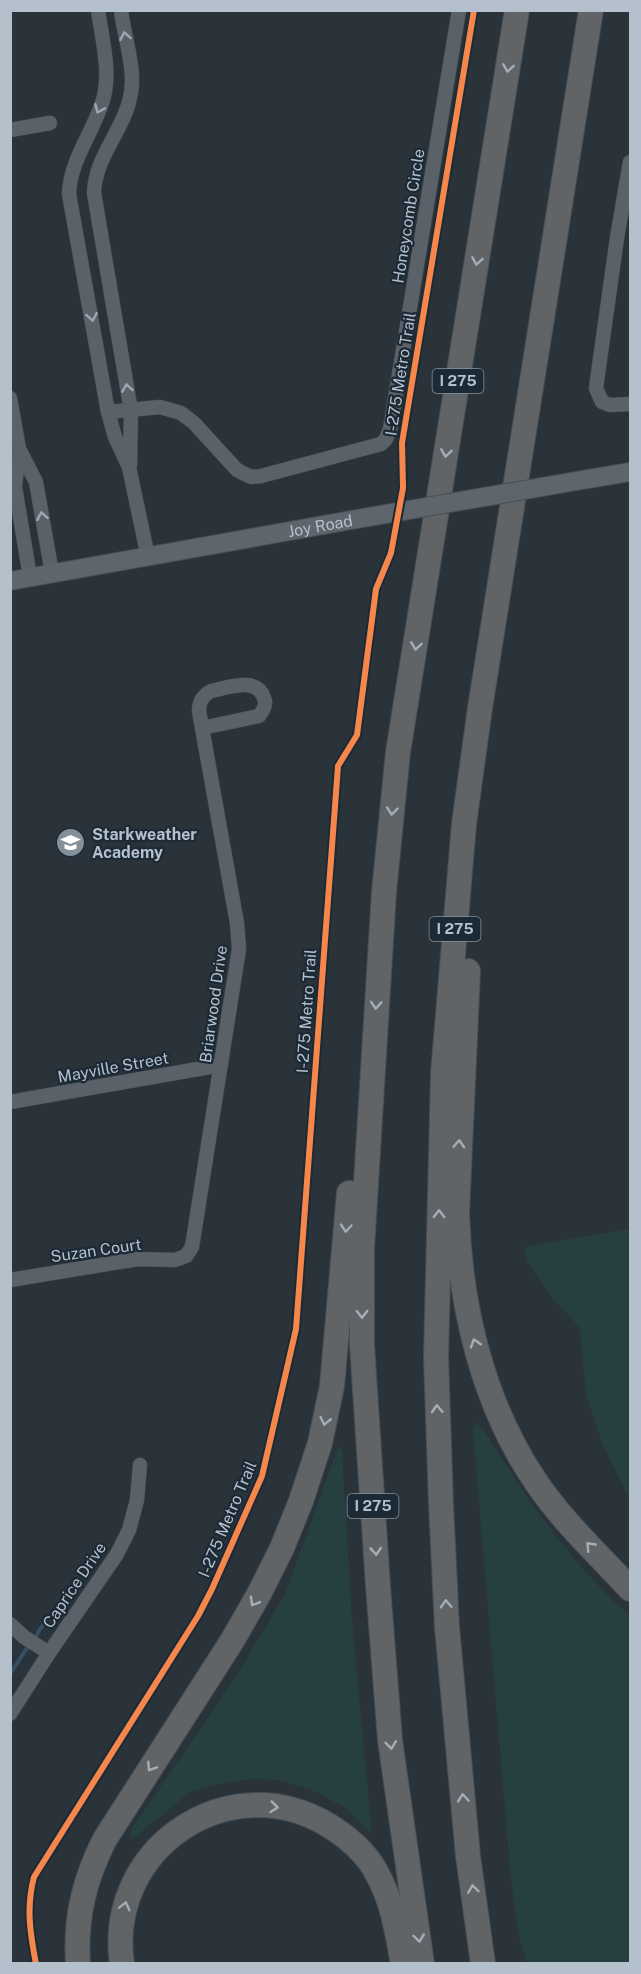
<svg xmlns="http://www.w3.org/2000/svg" width="641" height="1974" font-family="'Public Sans',sans-serif">
  <style>
    .green { fill: #264041 }
    .lines { fill: none; stroke-linecap: round; stroke-linejoin: round }
    .stream { stroke: #344f66; stroke-width: 4 }
    .street-casing { stroke: #484f55; stroke-width: 15 }
    .secondary-casing { stroke: #484f55; stroke-width: 20 }
    .highway-casing { stroke: #474f55; stroke-width: 26 }
    .street { stroke: #5a6168; stroke-width: 14 }
    .secondary { stroke: #5e656d; stroke-width: 18 }
    .highway { stroke: #606467; stroke-width: 24 }
    .secondary-bridge-casing { stroke: #484f55; stroke-width: 20; stroke-linecap: butt }
    .secondary-bridge { stroke: #5e656d; stroke-width: 18 }
    .cycleway-casing { stroke: #1c2a36; stroke-width: 10 }
    .cycleway { stroke: #f5874c; stroke-width: 6 }
    .oneway { stroke: #9ea8b3 }
    .oneway2 { stroke: #a3aeb8 }
    .labels { text-anchor: middle; stroke-width: 4.5; stroke-linejoin: round; paint-order: stroke }
    .shield { fill: #1c2a36; stroke: #86939f; stroke-width: 1.5 }
    .shield-label { font-size: 15px; font-weight: bold; fill: #b4c0cc }
    .street-label { font-size: 16px; fill: #b4c0cc; stroke: #1c2a36 }
    .poi-label { font-size: 16px; font-weight: bold; fill: #b4c0cc; stroke: #1c2a36; text-anchor: start }
  </style>
  <rect width="100%" height="100%" fill="#2a333a"/>
  <g class="green">
    <path d="M630,1229V1497L626,1492L602,1443L586,1393L580,1328L553,1298L528,1263L524,1247Z"/>
    <path d="M476,1423L483,1429C526,1497 570,1563 630,1616V1963H527L519,1937L511,1880L473,1430Z"/>
    <path d="M339,1446L342,1451L352,1621L372,1835L344,1807L312,1790L280,1780L251,1779L217,1784L190,1792L131,1840V1830L235,1678L284,1596Z"/>
  </g>
  <g class="lines">
    <g class="stream">
      <path d="M34,1639L48,1617"/>
      <path d="M10,1674L29,1645"/>
    </g>
    <defs>
      <g id="street">
        <path d="M98,10C102,39 112,75 102,103C92,134 70,161 69,194L108,412L115,437L129,467L148,557"/>
        <path d="M121,10C124,37 137,72 130,98C123,131 95,157 94,193L131,411L130,465"/>
        <path d="M10,130L50,123"/>
        <path d="M630,162L617,238L596,388L602,402L610,405L630,404"/>
        <path d="M10,398L19,449L15,487L30,577"/>
        <path d="M108,412L160,407L181,413L194,423L237,470L251,477L261,476L381,444L386,439L390,429L459,10"/>
        <path d="M19,449L36,482L52,573"/>
        <path d="M10,1102L221,1065"/>
        <path d="M10,1280L138,1259L175,1260L186,1256L192,1247L239,949L237,923L199,711C199,702 202,696 211,691C227,688 257,676 264,698C267,704 263,711 259,716L202,728"/>
        <path d="M10,1624L24,1637L49,1653"/>
        <path d="M10,1714L49,1653L117,1554L129,1530L137,1500L140,1465"/>
      </g>
      <g id="secondary">
        <path d="M588,479L630,472"/>
        <path id="s1" d="M10,581L357,519"/>
      </g>
      <g id="highway">
        <path d="M468,971L457,1213C460,1307 483,1404 536,1482C563,1522 598,1554 630,1589"/>
        <path d="M78,1964C75,1918 84,1880 105,1839L232,1641L259,1594L282,1548L301,1501L320,1443L332,1386L349,1193"/>
        <path d="M122,1964C105,1849 228,1765 328,1825C346,1836 363,1850 374,1868C393,1901 396,1927 403,1964"/>
        <path d="M422,1964L390,1740L378,1586L362,1345V1248L384,892L398,752L517,10"/>
        <path d="M483,1964L468,1856L447,1627L441,1504L436,1357L443,1074L464,824L480,708L591,10"/>
      </g>
    </defs>
    <use href="#street" class="street-casing"/>
    <use href="#secondary" class="secondary-casing"/>
    <use href="#highway" class="highway-casing"/>
    <use href="#street" class="street"/>
    <use href="#secondary" class="secondary"/>
    <use href="#highway" class="highway"/>
    <defs>
      <path id="secondary-bridge" d="M357,519L588,479"/>
    </defs>
    <use href="#secondary-bridge" class="secondary-bridge-casing"/>
    <use href="#secondary-bridge" class="secondary-bridge"/>
    <defs>
      <path id="cycleway" d="M36,1964C30,1933 26,1907 34,1877L198,1616L212,1589L262,1476L296,1329L338,766L357,735L376,589L391,553L403,488L402,443L474,10"/>
    </defs>
    <use href="#cycleway" class="cycleway-casing"/>
    <use href="#cycleway" class="cycleway"/>
  </g>
  <defs><path id="oneway-chevron" d="M-2-3.5L2.5 0L-2 3.5" fill="none" stroke-width="1.6" stroke-linecap="round" stroke-linejoin="round" transform="scale(1.5)"/></defs>
  <g class="oneway">
    <use href="#oneway-chevron" transform="translate(125 36) rotate(-100)"/>
    <use href="#oneway-chevron" transform="translate(99 109) rotate(113)"/>
    <use href="#oneway-chevron" transform="translate(92 317) rotate(80)"/>
    <use href="#oneway-chevron" transform="translate(127 388) rotate(-99)"/>
    <use href="#oneway-chevron" transform="translate(42 516) rotate(-100)"/>
  </g>
  <g class="oneway2">
    <use href="#oneway-chevron" transform="translate(508 68) rotate(99)"/>
    <use href="#oneway-chevron" transform="translate(477 261) rotate(99)"/>
    <use href="#oneway-chevron" transform="translate(446 453) rotate(99)"/>
    <use href="#oneway-chevron" transform="translate(416 646) rotate(99)"/>
    <use href="#oneway-chevron" transform="translate(392 811) rotate(96)"/>
    <use href="#oneway-chevron" transform="translate(376 1005) rotate(94)"/>
    <use href="#oneway-chevron" transform="translate(459 1144) rotate(-87)"/>
    <use href="#oneway-chevron" transform="translate(439 1214) rotate(-89)"/>
    <use href="#oneway-chevron" transform="translate(346 1228) rotate(95)"/>
    <use href="#oneway-chevron" transform="translate(362 1314) rotate(90)"/>
    <use href="#oneway-chevron" transform="translate(475 1343) rotate(-108)"/>
    <use href="#oneway-chevron" transform="translate(437 1409) rotate(-92)"/>
    <use href="#oneway-chevron" transform="translate(325 1421) rotate(103)"/>
    <use href="#oneway-chevron" transform="translate(590 1546) rotate(-134)"/>
    <use href="#oneway-chevron" transform="translate(376 1551) rotate(86)"/>
    <use href="#oneway-chevron" transform="translate(254 1602) rotate(120)"/>
    <use href="#oneway-chevron" transform="translate(446 1604) rotate(-93)"/>
    <use href="#oneway-chevron" transform="translate(391 1745) rotate(83)"/>
    <use href="#oneway-chevron" transform="translate(151 1767) rotate(123)"/>
    <use href="#oneway-chevron" transform="translate(463 1798) rotate(-95)"/>
    <use href="#oneway-chevron" transform="translate(274 1807) rotate(6)"/>
    <use href="#oneway-chevron" transform="translate(473 1889) rotate(-98)"/>
    <use href="#oneway-chevron" transform="translate(125 1906) rotate(-76)"/>
    <use href="#oneway-chevron" transform="translate(419 1938) rotate(82)"/>
  </g>
  <defs>
    <symbol id="school-disc" viewBox="-11 -11 22 22"><circle r="9.5" fill="#848f99" stroke="#1c2a36"/><path d="M0-5L7-2L0 1L-7-2ZM-4 1L0 2.5L4 1V4Q0 6-4 4Z" fill="#fff"/></symbol>
  </defs>
  <g fill-rule="evenodd">
    <use href="#school-disc" x="54" y="826" width="33" height="33"/>
  </g>
  <g class="labels">
    <g class="shield">
      <rect x="432.5" y="369" width="51" height="24" rx="4.5"/>
      <rect x="429.5" y="917" width="51" height="24" rx="4.5"/>
      <rect x="347.5" y="1494" width="51" height="24" rx="4.5"/>
    </g>
    <g class="shield-label">
      <text x="458" y="386">I 275</text>
      <text x="455" y="934">I 275</text>
      <text x="373" y="1511">I 275</text>
    </g>
    <g class="street-label">
      <text transform="translate(408 216) rotate(-81)" y="6">Honeycomb Circle</text>
      <text transform="translate(400 374) rotate(-81)" y="6">I-275 Metro Trail</text>
      <text dy="6" stroke="none"><textPath href="#s1" startOffset="315">Joy Road</textPath></text>
      <text transform="translate(213 1004) rotate(-82)" y="6">Briarwood Drive</text>
      <text transform="translate(306 1011) rotate(-86)" y="6">I-275 Metro Trail</text>
      <text transform="translate(113 1067) rotate(-10)" y="6">Mayville Street</text>
      <text transform="translate(96 1250) rotate(-8)" y="6">Suzan Court</text>
      <text transform="translate(227 1519) rotate(-67)" y="6">I-275 Metro Trail</text>
      <text transform="translate(74 1585) rotate(-56)" y="6">Caprice Drive</text>
    </g>
    <g class="poi-label">
      <text x="92" y="840">Starkweather<tspan x="92" dy="18">Academy</tspan></text>
    </g>
  </g>
  <rect width="641" height="1974" fill="none" stroke="#b4c0cc" stroke-width="24"/>
</svg>
